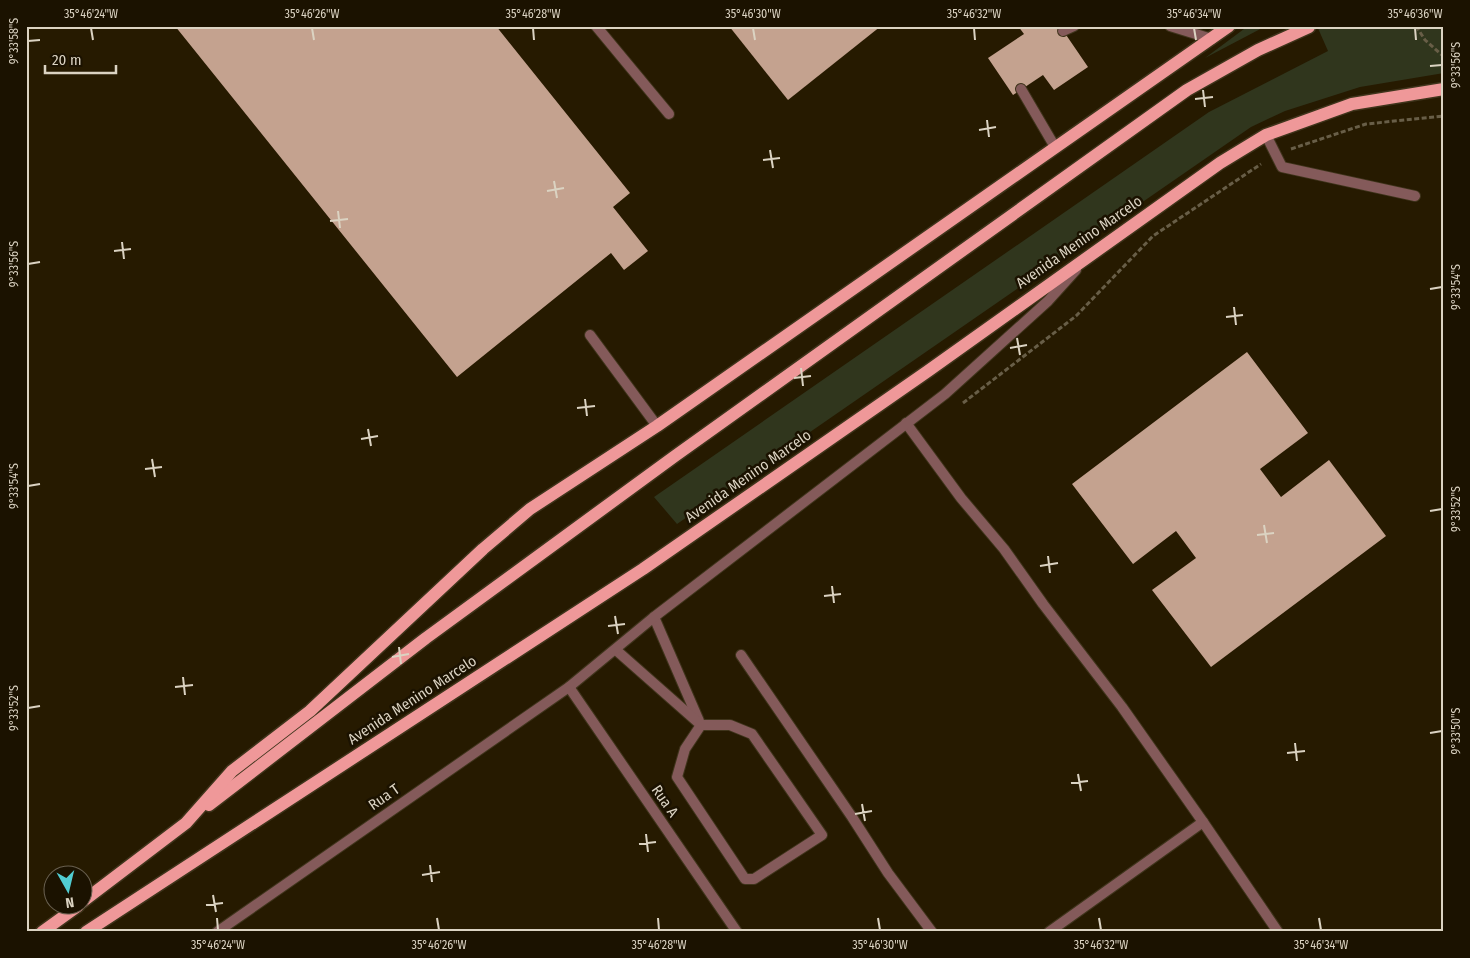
<svg xmlns="http://www.w3.org/2000/svg" width="1470" height="958" font-family="'Fira Sans Condensed',sans-serif">
  <style>
    .green { fill: #30361d }
    .building { fill: #c4a28f }
    .lines { fill: none; stroke-linecap: round; stroke-linejoin: round }
    .lane-casing { stroke: #3f341b; stroke-width: 12 }
    .street-casing { stroke: #3f341b; stroke-width: 12 }
    .primary-casing { stroke: #3f341b; stroke-width: 15 }
    .path { stroke: #685e47; stroke-width: 3; stroke-dasharray: 5 2.5; stroke-linecap: butt }
    .lane { stroke: #845a5a; stroke-width: 10 }
    .street { stroke: #845a5a; stroke-width: 10 }
    .primary { stroke: #ef9899; stroke-width: 12 }
    .ticks { fill: none; stroke: #dbd3c2; stroke-width: 2 }
    .labels { text-anchor: middle; stroke-width: 5; stroke-linejoin: round; paint-order: stroke }
    .street-label { font-size: 15px; fill: #dbd3c2; stroke: #1b1200 }
    .neatline { fill: none; stroke: #dbd3c2; stroke-width: 2 }
    .ticks-label { font-size: 12px; text-anchor: middle; fill: #dbd3c2 }
  </style>
  <rect width="100%" height="100%" fill="#261a00"/>
  <g class="green">
    <path d="M1248,26H1266L1205,58Z"/>
    <path d="M1317,26H1438L1444,32V73L1360,87L1285,111L1251,127L677,524L654,497L1209,112L1328,51Z"/>
  </g>
  <g class="building">
    <path d="M175,26H496L630,193L613,207L648,251L624,270L611,253L457,377Z"/>
    <path d="M729,26H881L788,100Z"/>
    <path d="M1018,26H1060L1088,67L1054,90L1043,75L1013,95L988,58L1024,34Z"/>
    <path d="M1247,352L1308,433L1260,469L1281,497L1329,460L1386,536L1211,667L1152,590L1196,558L1176,531L1133,564L1072,484Z"/>
  </g>
  <g class="lines">
    <defs>
      <g id="lane">
        <path d="M596,26L669,114"/>
        <path d="M1170,26L1212,39"/>
        <path d="M1063,31L1074,26"/>
        <path d="M1021,89L1055,147"/>
        <path d="M1266,135L1282,167L1415,196"/>
        <path d="M590,335L657,426"/>
        <path d="M906,423L961,498L1004,549L1043,604L1122,707L1203,822L1278,932"/>
        <path d="M654,617L699,721"/>
        <path d="M616,650L701,725H730L752,734L822,835L754,879H745L677,777L685,749L701,725"/>
        <path d="M741,655L852,817L888,873L932,932"/>
        <path d="M1049,932L1203,822"/>
      </g>
      <g id="street">
        <path d="M569,687L737,932"/>
        <path d="M217,932L569,687L654,617L945,394L1048,301L1076,270"/>
      </g>
      <g id="primary">
        <path d="M209,805L426,638L675,456L1187,90L1258,50L1309,27"/>
        <path d="M82,902L186,823L232,771L310,711L483,549L530,509L657,426L1229,26"/>
        <path d="M42,932L78,906"/>
        <path d="M86,932L643,569L928,371L1220,163L1266,135L1352,104L1444,89"/>
      </g>
    </defs>
    <use href="#lane" class="lane-casing"/>
    <use href="#street" class="street-casing"/>
    <use href="#primary" class="primary-casing"/>
    <g class="path">
      <path d="M1416,26L1425,40L1444,57"/>
      <path d="M1291,149L1366,124L1444,116"/>
      <path d="M963,403L1076,316L1153,236L1261,164"/>
    </g>
    <use href="#lane" class="lane"/>
    <use href="#street" class="street"/>
    <use href="#primary" class="primary"/>
  </g>
  <path class="ticks" d="M91,28L93,40M312,28L314,40M533,28L534,40M753,28L755,40M974,28L975,40M1194,28L1196,40M1415,28L1416,40M28,41L40,40M1430,66L1442,65M1203,90L1205,107M1195,99L1213,97M987,120L989,137M979,130L996,127M770,150L773,168M763,160L780,158M554,181L557,198M547,191L564,188M338,211L340,228M330,221L348,219M122,242L124,259M114,251L131,249M28,264L40,262M1430,289L1442,287M1234,307L1236,325M1226,317L1243,315M1017,338L1020,355M1010,348L1027,345M801,368L803,386M794,378L811,376M585,399L587,416M577,408L595,406M368,429L371,446M361,439L378,436M152,459L155,477M145,469L162,467M28,486L40,484M1430,511L1442,509M1264,525L1267,543M1257,535L1274,533M1048,556L1050,573M1040,566L1058,563M832,586L834,603M824,596L841,594M615,616L618,634M608,626L625,624M399,647L401,664M392,657L409,654M183,677L185,695M175,687L193,685M28,708L40,706M1430,733L1442,731M1295,743L1297,761M1287,753L1305,751M1078,774L1081,791M1071,783L1088,781M862,804L865,821M855,814L872,811M646,834L648,852M639,844L656,842M430,865L432,882M422,875L440,872M213,895L216,912M206,905L223,903M217,918L218,930M437,918L439,930M658,918L659,930M878,918L880,930M1099,918L1101,930M1319,918L1321,930"/>
  <g class="labels">
    <g class="street-label">
      <text transform="translate(1079 242) rotate(-35)" y="5">Avenida Menino Marcelo</text>
      <text transform="translate(748 476) rotate(-35)" y="5">Avenida Menino Marcelo</text>
      <text transform="translate(412 700) rotate(-33)" y="5">Avenida Menino Marcelo</text>
      <text transform="translate(384 797) rotate(-35)" y="5">Rua T</text>
      <text transform="translate(665 801) rotate(55)" y="5">Rua A</text>
    </g>
  </g>
  <rect width="1470" height="958" fill="none" stroke="#1b1200" stroke-width="55"/>
  <g transform="translate(68 890) rotate(172)"><circle r="24" fill="#1b1200" stroke="#685f4e"/>
  <path d="M0-4L9 19L0 12L-9 19Z" fill="#51ccd1"/>
  <text y="-8" font-size="14" font-weight="bold" text-anchor="middle" fill="#dbd3c2">N</text>
  </g>
  <path d="M45 65v8h71v-8" fill="none" stroke="#dbd3c2" stroke-width="2.5"/>
  <text x="52" y="65" font-size="15" fill="#dbd3c2" stroke="#1b1200" stroke-width="4" paint-order="stroke">20 m</text>
  <rect x="28" y="28" width="1414" height="902" class="neatline"/>
  <g class="ticks-label">
    <text x="91" y="18">35°46'24"W</text>
    <text x="312" y="18">35°46'26"W</text>
    <text x="533" y="18">35°46'28"W</text>
    <text x="753" y="18">35°46'30"W</text>
    <text x="974" y="18">35°46'32"W</text>
    <text x="1194" y="18">35°46'34"W</text>
    <text x="1415" y="18">35°46'36"W</text>
    <text transform="translate(14 41) rotate(-90)" y="4">9°33'58"S</text>
    <text transform="translate(1456 65) rotate(-90)" y="4">9°33'56"S</text>
    <text transform="translate(14 264) rotate(-90)" y="4">9°33'56"S</text>
    <text transform="translate(1456 287) rotate(-90)" y="4">9°33'54"S</text>
    <text transform="translate(14 486) rotate(-90)" y="4">9°33'54"S</text>
    <text transform="translate(1456 509) rotate(-90)" y="4">9°33'52"S</text>
    <text transform="translate(14 708) rotate(-90)" y="4">9°33'52"S</text>
    <text transform="translate(1456 731) rotate(-90)" y="4">9°33'50"S</text>
    <text x="218" y="949">35°46'24"W</text>
    <text x="439" y="949">35°46'26"W</text>
    <text x="659" y="949">35°46'28"W</text>
    <text x="880" y="949">35°46'30"W</text>
    <text x="1101" y="949">35°46'32"W</text>
    <text x="1321" y="949">35°46'34"W</text>
  </g>
</svg>
